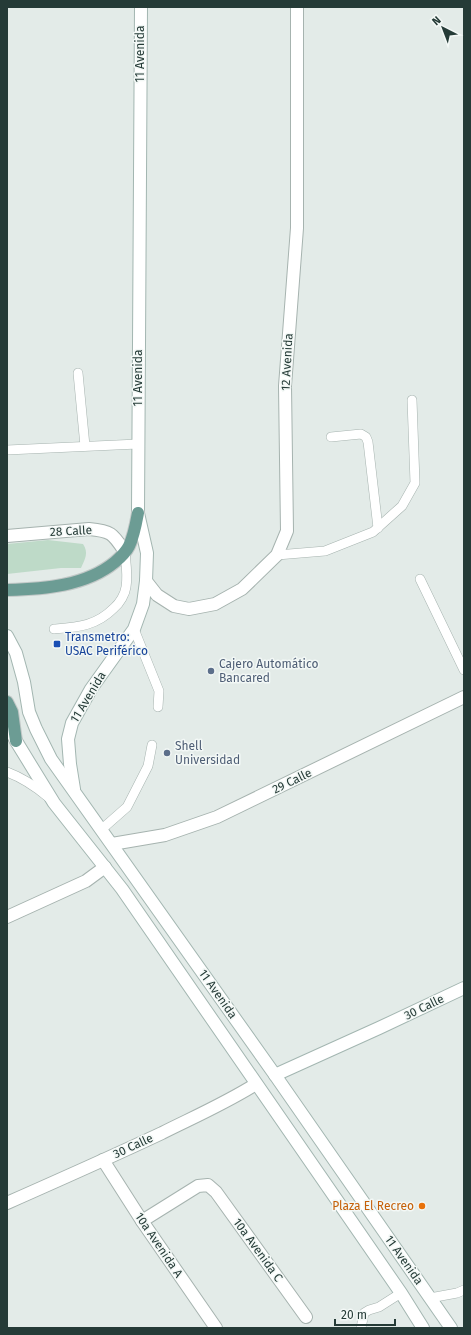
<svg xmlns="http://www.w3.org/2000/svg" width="471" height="1335" font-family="'Fira Sans',sans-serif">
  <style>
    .green { fill: #bedac8 }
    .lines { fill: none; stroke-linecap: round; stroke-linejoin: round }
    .lane-casing { stroke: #a6b3af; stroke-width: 10 }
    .street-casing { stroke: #a6b3af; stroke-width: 14 }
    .secondary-casing { stroke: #a3b6b1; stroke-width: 14 }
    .primary-casing { stroke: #c2c8c7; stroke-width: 14 }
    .lane { stroke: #fff; stroke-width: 9 }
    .street { stroke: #fff; stroke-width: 12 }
    .secondary { stroke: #fff; stroke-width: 12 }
    .primary { stroke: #6c9c94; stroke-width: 12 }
    .transit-dot { fill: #1a4fb4; stroke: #f3f8f6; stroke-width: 1.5 }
    .service-dot { fill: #5c6f8a; stroke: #f3f8f6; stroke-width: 1.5 }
    .food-dot { fill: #e8710a; stroke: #f3f8f6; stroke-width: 1.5 }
    .labels { text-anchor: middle; stroke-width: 3; stroke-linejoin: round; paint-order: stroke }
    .street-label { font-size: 12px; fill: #253b37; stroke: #f3f8f6 }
    .transit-label { font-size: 12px; fill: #164399; stroke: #f3f8f6; text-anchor: start }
    .service-label { font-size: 12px; fill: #4e5e75; stroke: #f3f8f6; text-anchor: start }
    .food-label { font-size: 12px; fill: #c56008; stroke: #f3f8f6; text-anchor: end }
  </style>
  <rect width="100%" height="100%" fill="#e3ebe8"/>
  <path class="green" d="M48,540L83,544C89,553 85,559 81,568H61L7,574V544Z"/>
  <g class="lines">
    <defs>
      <g id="lane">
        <path d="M78,373L85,446"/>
        <path d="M331,437L361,434L366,437L368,442L378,528"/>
        <path d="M7,450L138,444"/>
        <path d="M277,555L325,551L373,532L402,506L415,483L412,400"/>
        <path d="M420,579L464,670"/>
        <path d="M54,629C79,627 96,626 114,608C120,603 125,594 126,587C128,576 126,563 125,552"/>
        <path d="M134,629L159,691L158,707"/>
        <path d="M7,772C23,778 35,786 48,797"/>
        <path d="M102,829L127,807L148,766L152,745"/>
        <path d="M430,1298L457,1293L464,1290"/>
        <path d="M361,1328L364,1313L369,1310L379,1307L401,1293"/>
      </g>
      <g id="street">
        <path d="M7,536L89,529C112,531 113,534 125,552"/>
        <path d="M146,581L157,595L174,606L189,609L215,604L242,589L277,555L287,531L285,386L297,228V7"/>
        <path d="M112,844L165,835L217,817L464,697"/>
        <path d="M7,917L86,881L105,867"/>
        <path d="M103,1160L142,1221L216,1328"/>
        <path d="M7,1203C59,1180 111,1157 162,1133C194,1117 226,1103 256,1084"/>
        <path d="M142,1221L198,1186L208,1185L216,1192L306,1317"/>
      </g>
      <g id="secondary">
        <path d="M7,636L16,653L24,682L29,712L36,729L51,759L275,1075L451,1328"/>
        <path d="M7,724L16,741L54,803L122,889L401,1293L423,1328"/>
        <path d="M74,789L70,764L68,739L72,723L91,689L134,629L143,604L146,581L147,553L138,513L141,7"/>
        <path d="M275,1075L379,1028L464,988"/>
      </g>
      <g id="primary">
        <path d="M7,590C44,589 86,586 115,562C121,557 126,552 129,546C134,536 136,524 138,513"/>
        <path d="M7,702L12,712L16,741"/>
      </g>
    </defs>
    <use href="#lane" class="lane-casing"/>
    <use href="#street" class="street-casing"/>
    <use href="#secondary" class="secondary-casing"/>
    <use href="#primary" class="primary-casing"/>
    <use href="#lane" class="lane"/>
    <use href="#street" class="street"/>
    <use href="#secondary" class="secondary"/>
    <use href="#primary" class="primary"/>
  </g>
  <rect class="transit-dot" x="53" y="640" width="8" height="8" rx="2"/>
  <g class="service-dot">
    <circle cx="211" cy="671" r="4"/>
    <circle cx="167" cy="753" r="4"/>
  </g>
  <circle class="food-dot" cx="422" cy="1206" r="4"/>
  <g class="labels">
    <g class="street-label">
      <text transform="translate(140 54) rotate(-90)" y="4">11 Avenida</text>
      <text transform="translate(287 362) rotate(-87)" y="4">12 Avenida</text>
      <text transform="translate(138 378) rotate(-90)" y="4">11 Avenida</text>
      <text transform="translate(71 531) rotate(-3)" y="4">28 Calle</text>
      <text transform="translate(88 697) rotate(-59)" y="4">11 Avenida</text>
      <text transform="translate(292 781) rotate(-26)" y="4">29 Calle</text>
      <text transform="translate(218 994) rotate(55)" y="4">11 Avenida</text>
      <text transform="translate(424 1007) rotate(-26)" y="4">30 Calle</text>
      <text transform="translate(133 1146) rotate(-25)" y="4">30 Calle</text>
      <text transform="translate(159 1245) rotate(56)" y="4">10a Avenida A</text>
      <text transform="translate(258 1250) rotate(54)" y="4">10a Avenida C</text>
      <text transform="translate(404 1260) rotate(55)" y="4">11 Avenida</text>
    </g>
    <g class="transit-label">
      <text x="65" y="641">Transmetro:<tspan x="65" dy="14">USAC Periférico</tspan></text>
    </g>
    <g class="service-label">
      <text x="219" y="668">Cajero Automático<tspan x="219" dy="14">Bancared</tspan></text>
      <text x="175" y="750">Shell<tspan x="175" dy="14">Universidad</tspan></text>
    </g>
    <g class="food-label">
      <text x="414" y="1210">Plaza El Recreo</text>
    </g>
  </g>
  <rect width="471" height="1335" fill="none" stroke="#253b37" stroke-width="16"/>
  <g transform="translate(443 28) rotate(318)" stroke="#f3f8f6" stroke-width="3" paint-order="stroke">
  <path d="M0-3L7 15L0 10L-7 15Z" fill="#253b37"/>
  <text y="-6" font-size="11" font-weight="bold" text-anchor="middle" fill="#253b37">N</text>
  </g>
  <path d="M335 1319v6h60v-6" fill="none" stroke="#253b37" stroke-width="2"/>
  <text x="341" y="1319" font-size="12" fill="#253b37" stroke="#f3f8f6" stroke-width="3" paint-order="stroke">20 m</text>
</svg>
